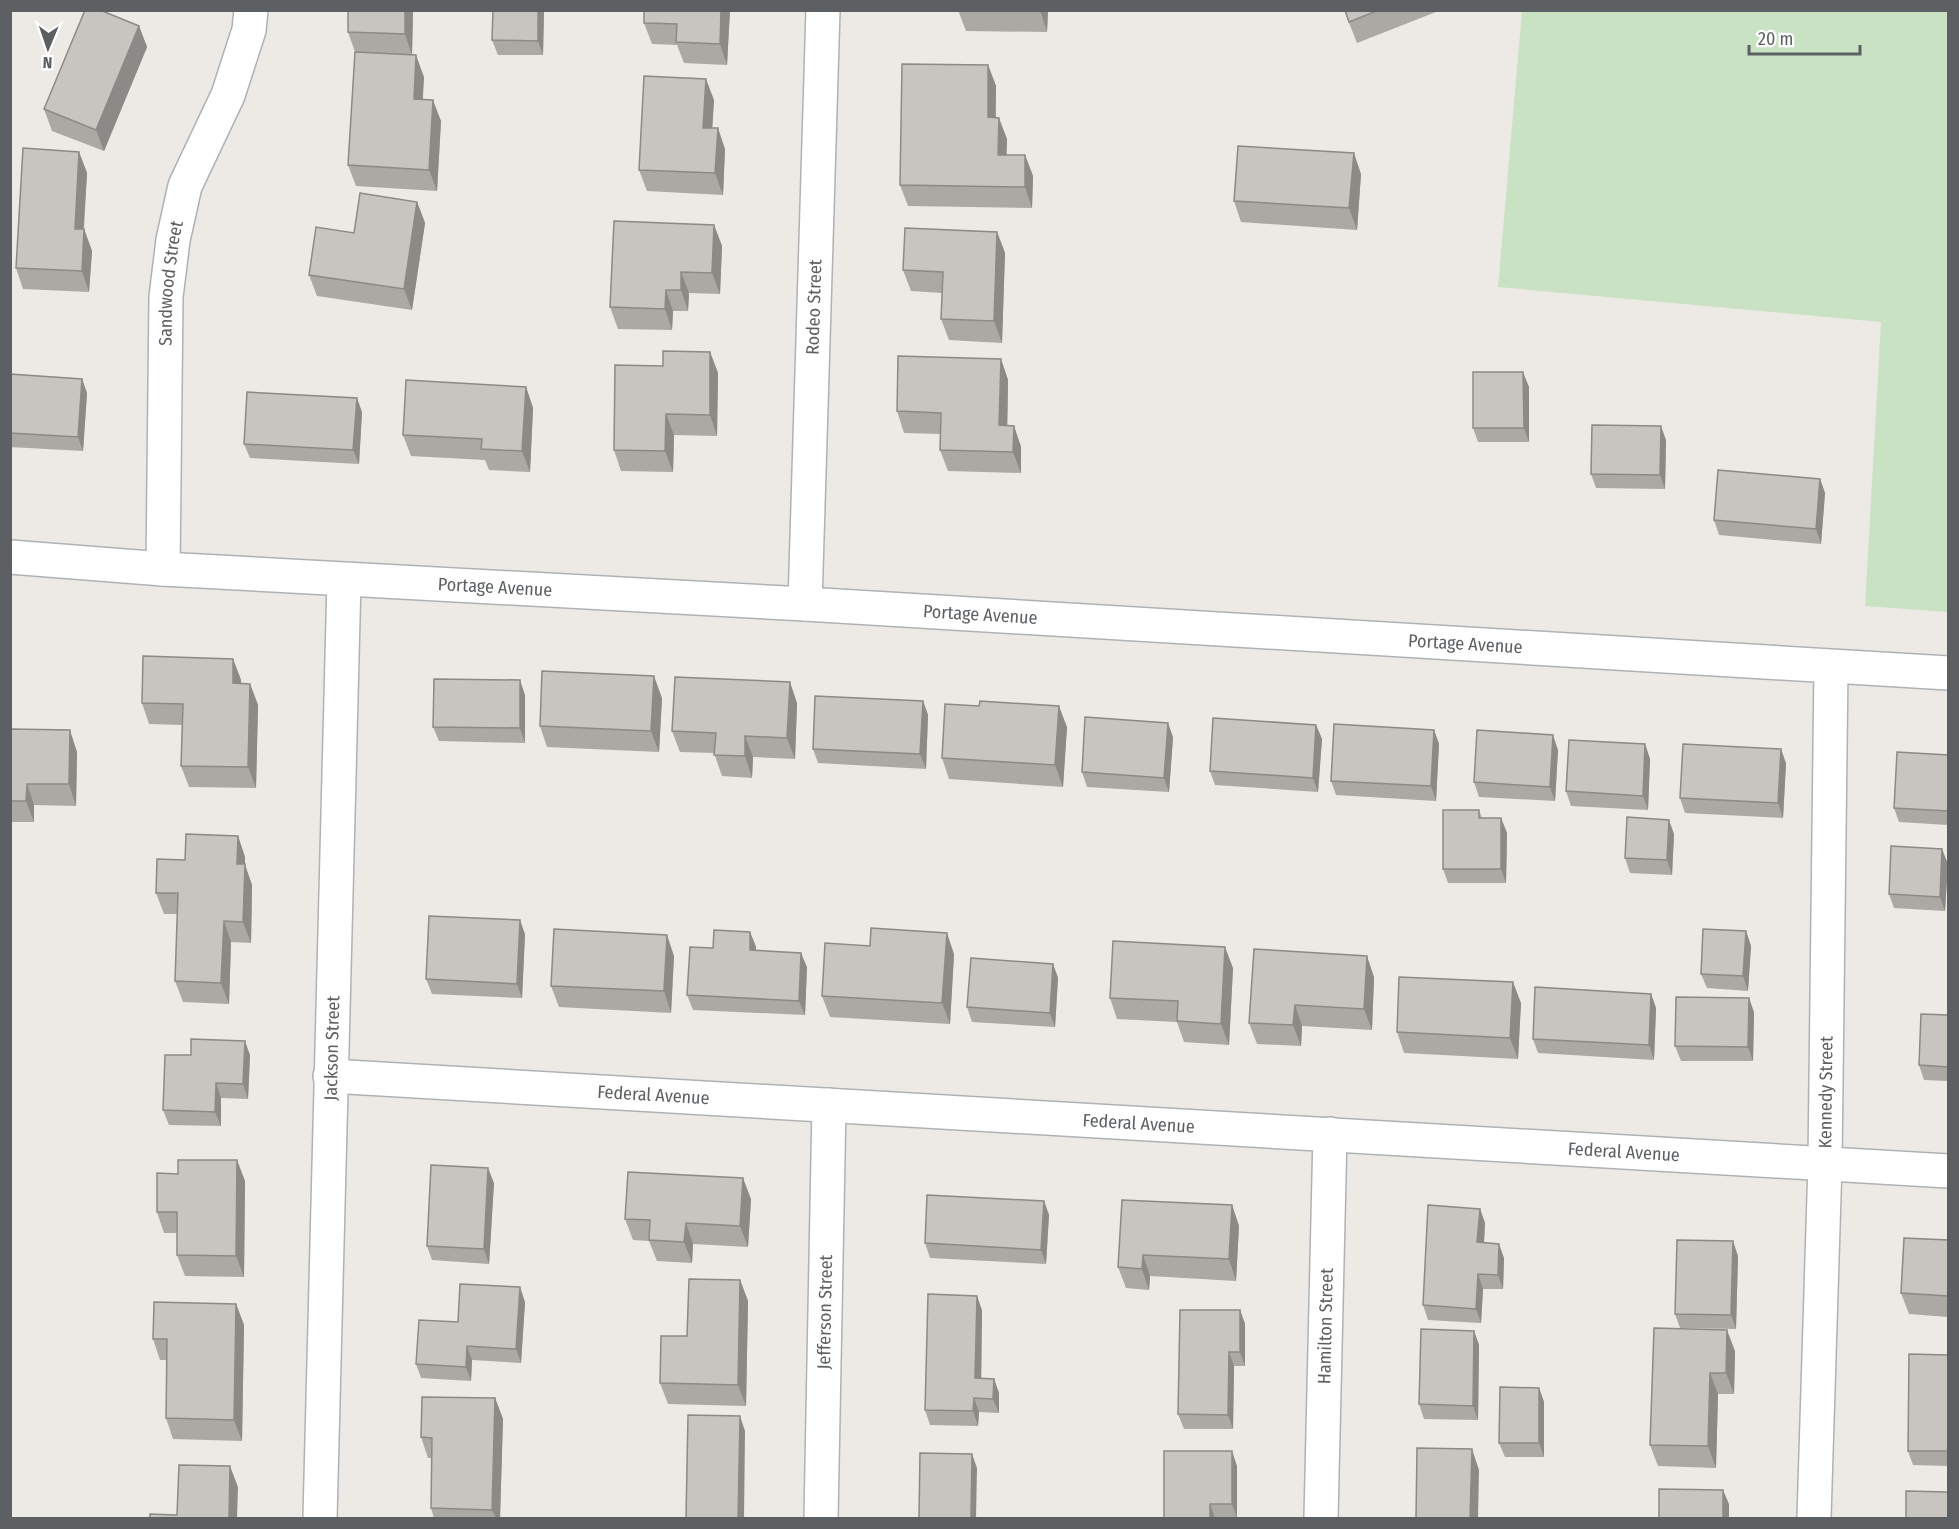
<svg xmlns="http://www.w3.org/2000/svg" width="1959" height="1529" font-family="'Fira Sans Condensed',sans-serif">
  <style>
    .green { fill: #c9e2c3 }
    .lines { fill: none; stroke-linecap: round; stroke-linejoin: round }
    .minor-casing { stroke: #afb2b5; stroke-width: 36 }
    .tertiary-casing { stroke: #afb2b5; stroke-width: 36 }
    .minor { stroke: #fff; stroke-width: 33 }
    .tertiary { stroke: #fff; stroke-width: 33 }
    .wall { fill: #aca9a5 }
    .shaded-wall { fill: #8c8986 }
    .building { fill: #c8c4c0; stroke: #8c8986; stroke-width: 1.5 }
    .labels { text-anchor: middle; stroke-width: 4.5; stroke-linejoin: round; paint-order: stroke }
    .street-label { font-size: 18px; fill: #5c6063; stroke: #fff }
  </style>
  <rect width="100%" height="100%" fill="#ede9e4"/>
  <path class="green" d="M1522,11H1948V612L1865,606L1881,322L1498,287Z"/>
  <g class="lines">
    <defs>
      <g id="minor">
        <path id="s1" d="M163,569L166,297L173,240L185,186L228,95L249,30L251,10"/>
        <path id="s2" d="M805,604L823,10"/>
        <path id="s3" d="M330,1076L1948,1171"/>
        <path id="s4" d="M320,1518L344,580"/>
        <path id="s5" d="M821,1518L829,1105"/>
        <path id="s6" d="M1321,1518L1330,1134"/>
        <path id="s7" d="M1814,1518L1825,1163L1831,667"/>
      </g>
      <g id="tertiary">
        <path id="s8" d="M10,557L163,569L805,604L1948,673"/>
      </g>
    </defs>
    <use href="#minor" class="minor-casing"/>
    <use href="#tertiary" class="tertiary-casing"/>
    <use href="#minor" class="minor"/>
    <use href="#tertiary" class="tertiary"/>
  </g>
  <g class="wall">
    <path d="M348,10H413L412,55L392,54L424,77L423,99L441,121L437,191L356,186L348,165L355,52L348,32Z"/>
    <path d="M493,10H544L543,55H498L492,40Z"/>
    <path d="M644,10H730L727,65L684,63L677,45L652,44L644,23Z"/>
    <path d="M958,10H1048L1047,32L966,31Z"/>
    <path d="M1344,10H1441L1357,43Z"/>
    <path d="M139,26L147,47L104,151L52,131L44,109Z"/>
    <path d="M988,65L996,86V117L1007,139L1006,155H1025L1033,176L1032,208L908,206L900,185Z"/>
    <path d="M714,100L712,128L725,149L723,195L647,191L639,170Z"/>
    <path d="M79,152L87,173L84,229L92,251L89,292L23,289L16,268Z"/>
    <path d="M1361,174L1357,230L1241,222L1234,201Z"/>
    <path d="M417,202L425,223L412,310L317,296L309,275L354,233Z"/>
    <path d="M714,225L722,246L720,294L689,293L688,311H673L672,330L618,329L610,307Z"/>
    <path d="M997,232L1005,253L1002,343L949,340L941,319L942,293L911,291L903,270Z"/>
    <path d="M710,352L718,373L717,436L674,435L673,472L621,471L614,450L663,366Z"/>
    <path d="M1001,359L1008,380L1007,426H1014L1021,447V473L948,471L940,450L941,434L904,433L897,411Z"/>
    <path d="M10,374L82,379L87,393L83,451L10,447Z"/>
    <path d="M526,387L533,408L530,472L489,470L485,460L411,456L403,435Z"/>
    <path d="M1529,387V442H1478L1473,428Z"/>
    <path d="M362,412L359,464L250,458L244,444Z"/>
    <path d="M1666,440L1665,489L1596,488L1591,474Z"/>
    <path d="M1820,479L1825,493L1821,544L1719,535L1714,520Z"/>
    <path d="M233,659L241,680V684H250L258,705L256,788L189,787L181,766L182,725L149,724L142,703Z"/>
    <path d="M525,695V743L439,741L433,727Z"/>
    <path d="M662,698L659,752L547,747L540,726Z"/>
    <path d="M923,701L928,715L926,769L818,763L813,749Z"/>
    <path d="M797,703L795,759L753,757L752,778L722,776L714,753L680,752L672,731Z"/>
    <path d="M979,706L1067,727L1063,787L949,779L942,758Z"/>
    <path d="M1316,725L1322,739L1318,792L1215,785L1210,771Z"/>
    <path d="M10,729L77,752L76,806L34,805V822H10Z"/>
    <path d="M1434,730L1439,744L1436,801L1336,795L1331,781Z"/>
    <path d="M1173,737L1169,792L1087,787L1082,772Z"/>
    <path d="M1645,744L1650,759L1648,810L1571,806L1566,791Z"/>
    <path d="M1558,750L1555,801L1479,797L1474,782Z"/>
    <path d="M1948,755V825L1899,822L1894,808Z"/>
    <path d="M1786,763L1783,818L1685,813L1680,798Z"/>
    <path d="M1479,810L1482,818H1501L1507,833L1506,883H1448L1443,869Z"/>
    <path d="M1674,834L1672,875L1630,873L1625,858Z"/>
    <path d="M238,836L245,857V865L252,885L251,943L231,942L229,1004L183,1002L175,981L177,914H164L156,893L185,860Z"/>
    <path d="M1948,864L1945,911L1894,908L1889,894Z"/>
    <path d="M1746,931L1751,946L1748,991L1707,988L1701,974Z"/>
    <path d="M750,932L756,947V950L807,967L805,1015L693,1010L687,995L713,948Z"/>
    <path d="M525,934L522,998L432,994L426,979Z"/>
    <path d="M1254,949L1374,977L1372,1030L1302,1026L1301,1046L1257,1044L1249,1023Z"/>
    <path d="M954,954L950,1024L830,1017L822,996Z"/>
    <path d="M674,956L671,1013L559,1007L551,986Z"/>
    <path d="M1053,964L1058,978L1055,1027L972,1022L967,1007Z"/>
    <path d="M1233,968L1229,1045L1184,1042L1177,1022L1117,1019L1110,998Z"/>
    <path d="M1651,994L1656,1008L1654,1060L1538,1053L1533,1039Z"/>
    <path d="M1521,1003L1518,1059L1404,1053L1397,1032Z"/>
    <path d="M1754,1012L1753,1061H1681L1675,1046Z"/>
    <path d="M1948,1015V1081L1924,1080L1919,1065Z"/>
    <path d="M250,1055L248,1099L221,1098V1126L169,1125L163,1110Z"/>
    <path d="M245,1181L244,1277L185,1276L177,1255V1233H164L157,1212Z"/>
    <path d="M494,1183L489,1264L432,1260L427,1246Z"/>
    <path d="M751,1199L748,1247L693,1244L692,1263L657,1261L649,1241L633,1240L625,1219Z"/>
    <path d="M1044,1201L1049,1215L1046,1264L930,1258L925,1243Z"/>
    <path d="M1232,1205L1239,1226L1236,1281L1150,1276L1149,1290L1126,1288L1118,1267Z"/>
    <path d="M1480,1209L1485,1223L1484,1243L1504,1258L1503,1289H1483L1481,1323L1428,1320L1423,1305Z"/>
    <path d="M1948,1240V1317L1909,1314L1901,1293Z"/>
    <path d="M1738,1256L1736,1329L1680,1328L1675,1314Z"/>
    <path d="M740,1280L748,1301L746,1406L668,1404L660,1383L687,1336Z"/>
    <path d="M525,1302L521,1363L472,1360L471,1381L421,1378L416,1364L458,1322Z"/>
    <path d="M236,1304L244,1325L242,1441L173,1439L166,1418L167,1360H160L153,1339Z"/>
    <path d="M982,1310L981,1379H994L999,1393V1413L979,1412L978,1426L930,1425L925,1410Z"/>
    <path d="M1240,1310L1245,1324V1366H1234L1233,1429H1184L1178,1414Z"/>
    <path d="M1654,1328L1735,1351L1734,1394H1718L1716,1468L1658,1466L1650,1445Z"/>
    <path d="M1474,1331L1479,1345L1478,1420L1424,1419L1419,1404Z"/>
    <path d="M1948,1355V1466L1913,1465L1908,1451Z"/>
    <path d="M1539,1388L1544,1402V1457H1505L1499,1443Z"/>
    <path d="M495,1398L503,1419L500,1518H434L431,1508L432,1458H428L421,1437Z"/>
    <path d="M1237,1466V1518H1164Z"/>
  </g>
  <g class="shaded-wall">
    <path d="M405,10H413L412,55L405,34Z"/>
    <path d="M538,10H544L543,55L538,41Z"/>
    <path d="M721,10H730L727,65L720,44Z"/>
    <path d="M1040,10H1048L1047,32Z"/>
    <path d="M139,26L147,47L104,151L96,130Z"/>
    <path d="M416,55L424,77L421,120L414,99Z"/>
    <path d="M988,65L996,86L995,138L988,117Z"/>
    <path d="M706,79L714,100L711,149L703,128Z"/>
    <path d="M433,100L441,121L437,191L429,170Z"/>
    <path d="M999,118L1007,139L1006,176L998,155Z"/>
    <path d="M718,128L725,149L723,195L715,173Z"/>
    <path d="M79,152L87,173L82,250L75,229Z"/>
    <path d="M1354,153L1361,174L1357,230L1349,208Z"/>
    <path d="M1025,155L1033,176L1032,208L1025,187Z"/>
    <path d="M417,202L425,223L412,310L404,289Z"/>
    <path d="M714,225L722,246L720,294L712,273Z"/>
    <path d="M84,229L92,251L89,292L82,271Z"/>
    <path d="M997,232L1005,253L1002,343L994,321Z"/>
    <path d="M681,272L689,293L688,311L681,290Z"/>
    <path d="M666,290L673,311L672,330L665,309Z"/>
    <path d="M710,352L718,373L717,436L710,415Z"/>
    <path d="M1001,359L1008,380L1007,447L999,425Z"/>
    <path d="M1523,372L1529,387V442L1524,428Z"/>
    <path d="M82,379L87,393L83,451L78,437Z"/>
    <path d="M526,387L533,408L530,472L522,451Z"/>
    <path d="M357,398L362,412L359,464L353,450Z"/>
    <path d="M666,414L674,435L673,472L665,451Z"/>
    <path d="M1014,426L1021,447V473L1013,452Z"/>
    <path d="M1661,426L1666,440L1665,489L1660,475Z"/>
    <path d="M1820,479L1825,493L1821,544L1816,529Z"/>
    <path d="M233,659L241,680L240,704L233,683Z"/>
    <path d="M654,676L662,698L659,752L651,731Z"/>
    <path d="M520,680L525,695V743L520,728Z"/>
    <path d="M790,682L797,703L795,759L787,738Z"/>
    <path d="M250,684L258,705L256,788L248,767Z"/>
    <path d="M923,701L928,715L926,769L920,754Z"/>
    <path d="M1059,706L1067,727L1063,787L1055,765Z"/>
    <path d="M1168,723L1173,737L1169,792L1164,778Z"/>
    <path d="M1316,725L1322,739L1318,792L1313,778Z"/>
    <path d="M70,730L77,752L76,806L69,784Z"/>
    <path d="M1434,730L1439,744L1436,801L1431,786Z"/>
    <path d="M1553,735L1558,750L1555,801L1550,787Z"/>
    <path d="M745,736L753,757L752,778L745,756Z"/>
    <path d="M1645,744L1650,759L1648,810L1643,796Z"/>
    <path d="M1781,749L1786,763L1783,818L1778,803Z"/>
    <path d="M27,784L34,805V822L26,801Z"/>
    <path d="M1501,818L1507,833L1506,883L1501,869Z"/>
    <path d="M1669,820L1674,834L1672,875L1667,860Z"/>
    <path d="M238,836L245,857V865L252,885L251,943L243,922L237,864Z"/>
    <path d="M1942,849L1948,864L1945,911L1940,897Z"/>
    <path d="M520,920L525,934L522,998L517,984Z"/>
    <path d="M224,921L231,942L229,1004L221,983Z"/>
    <path d="M1746,931L1751,946L1748,991L1743,976Z"/>
    <path d="M750,932L756,947L755,964L750,950Z"/>
    <path d="M947,933L954,954L950,1024L942,1003Z"/>
    <path d="M667,935L674,956L671,1013L664,991Z"/>
    <path d="M1225,947L1233,968L1229,1045L1221,1024Z"/>
    <path d="M801,953L807,967L805,1015L799,1001Z"/>
    <path d="M1367,956L1374,977L1372,1030L1364,1009Z"/>
    <path d="M1053,964L1058,978L1055,1027L1050,1013Z"/>
    <path d="M1513,982L1521,1003L1518,1059L1510,1038Z"/>
    <path d="M1651,994L1656,1008L1654,1060L1649,1045Z"/>
    <path d="M1749,998L1754,1012L1753,1061L1748,1047Z"/>
    <path d="M1295,1005L1302,1026L1301,1046L1293,1025Z"/>
    <path d="M245,1041L250,1055L248,1099L243,1084Z"/>
    <path d="M216,1083L221,1098V1126L215,1112Z"/>
    <path d="M237,1160L245,1181L244,1277L236,1256Z"/>
    <path d="M488,1168L494,1183L489,1264L484,1249Z"/>
    <path d="M743,1178L751,1199L748,1247L740,1226Z"/>
    <path d="M1044,1201L1049,1215L1046,1264L1041,1250Z"/>
    <path d="M1232,1205L1239,1226L1236,1281L1229,1259Z"/>
    <path d="M1480,1209L1485,1223L1483,1257L1477,1242Z"/>
    <path d="M686,1223L693,1244L692,1263L684,1242Z"/>
    <path d="M1733,1241L1738,1256L1736,1329L1731,1315Z"/>
    <path d="M1499,1244L1504,1258L1503,1289L1498,1275Z"/>
    <path d="M1143,1255L1150,1276L1149,1290L1142,1269Z"/>
    <path d="M1478,1274L1483,1289L1481,1323L1476,1309Z"/>
    <path d="M740,1280L748,1301L746,1406L738,1385Z"/>
    <path d="M520,1287L525,1302L521,1363L516,1349Z"/>
    <path d="M977,1296L982,1310L981,1393L975,1378Z"/>
    <path d="M236,1304L244,1325L242,1441L234,1420Z"/>
    <path d="M1240,1310L1245,1324V1366L1240,1352Z"/>
    <path d="M1727,1330L1735,1351L1734,1394L1726,1373Z"/>
    <path d="M1474,1331L1479,1345L1478,1420L1473,1406Z"/>
    <path d="M467,1346L472,1360L471,1381L466,1367Z"/>
    <path d="M1229,1352L1234,1366L1233,1429L1228,1415Z"/>
    <path d="M1710,1373L1718,1394L1716,1468L1708,1446Z"/>
    <path d="M994,1379L999,1393V1413L993,1399Z"/>
    <path d="M1539,1388L1544,1402V1457L1539,1443Z"/>
    <path d="M495,1398L503,1419L500,1518H496L492,1510Z"/>
    <path d="M974,1398L979,1412L978,1426L973,1411Z"/>
    <path d="M740,1416L745,1431L744,1518H738Z"/>
    <path d="M1472,1449L1479,1470L1478,1518H1470Z"/>
    <path d="M1232,1451L1237,1466V1518L1232,1504Z"/>
    <path d="M972,1454L977,1468L976,1518H971Z"/>
    <path d="M230,1466L238,1487L237,1518H229Z"/>
    <path d="M1723,1490L1729,1504V1518H1723Z"/>
    <path d="M1210,1504L1215,1518H1210Z"/>
  </g>
  <g class="building">
    <path d="M85,10H100L139,26L96,130L44,109Z"/>
    <path d="M348,10H405V34L348,32Z"/>
    <path d="M493,10H538V41L492,40Z"/>
    <path d="M644,10H721L720,44L676,42L677,24L644,23Z"/>
    <path d="M1345,10H1379L1349,22Z"/>
    <path d="M355,52L416,55L414,99L433,100L429,170L348,165Z"/>
    <path d="M902,64L988,65V117L999,118L998,155H1025V187L900,185Z"/>
    <path d="M644,76L706,79L703,128H718L715,173L639,170Z"/>
    <path d="M1238,146L1354,153L1349,208L1234,201Z"/>
    <path d="M23,148L79,152L75,229H84L82,271L16,268Z"/>
    <path d="M360,193L417,202L404,289L309,275L316,227L354,233Z"/>
    <path d="M614,221L714,225L712,273L681,272V290H666L665,309L610,307Z"/>
    <path d="M905,228L997,232L994,321L941,319L943,272L903,270Z"/>
    <path d="M663,351L710,352V415L666,414L665,451L614,450L615,365L663,366Z"/>
    <path d="M898,356L1001,359L999,425L1014,426L1013,452L940,450L941,413L897,411Z"/>
    <path d="M1473,372H1523L1524,428H1473Z"/>
    <path d="M10,374L82,379L78,437L10,433Z"/>
    <path d="M406,380L526,387L522,451L481,449L482,439L403,435Z"/>
    <path d="M247,392L357,398L353,450L244,444Z"/>
    <path d="M1592,425L1661,426L1660,475L1591,474Z"/>
    <path d="M1718,470L1820,479L1816,529L1714,520Z"/>
    <path d="M143,656L233,659V683L250,684L248,767L181,766L183,704L142,703Z"/>
    <path d="M542,671L654,676L651,731L540,726Z"/>
    <path d="M675,677L790,682L787,738L745,736V756L714,755L716,733L672,731Z"/>
    <path d="M434,679L520,680V728L433,727Z"/>
    <path d="M815,696L923,701L920,754L813,749Z"/>
    <path d="M980,701L1059,706L1055,765L942,758L945,704L979,706Z"/>
    <path d="M1085,717L1168,723L1164,778L1082,772Z"/>
    <path d="M1213,718L1316,725L1313,778L1210,771Z"/>
    <path d="M1334,724L1434,730L1431,786L1331,781Z"/>
    <path d="M10,729L70,730L69,784H27L26,801H10Z"/>
    <path d="M1477,730L1553,735L1550,787L1474,782Z"/>
    <path d="M1569,740L1645,744L1643,796L1566,791Z"/>
    <path d="M1683,744L1781,749L1778,803L1680,798Z"/>
    <path d="M1897,752L1948,755V811L1894,808Z"/>
    <path d="M1443,810H1479V818H1501V869H1443Z"/>
    <path d="M1627,817L1669,820L1667,860L1625,858Z"/>
    <path d="M186,834L238,836L237,864H245L243,922L224,921L221,983L175,981L178,893H156L157,859L185,860Z"/>
    <path d="M1891,846L1942,849L1940,897L1889,894Z"/>
    <path d="M429,916L520,920L517,984L426,979Z"/>
    <path d="M871,928L947,933L942,1003L822,996L825,943L870,946Z"/>
    <path d="M554,929L667,935L664,991L551,986Z"/>
    <path d="M1703,929L1746,931L1743,976L1701,974Z"/>
    <path d="M714,930L750,932V950L801,953L799,1001L687,995L690,947L713,948Z"/>
    <path d="M1113,941L1225,947L1221,1024L1177,1021L1178,1001L1110,998Z"/>
    <path d="M1254,949L1367,956L1364,1009L1295,1005L1293,1025L1249,1023Z"/>
    <path d="M971,958L1053,964L1050,1013L967,1007Z"/>
    <path d="M1399,977L1513,982L1510,1038L1397,1032Z"/>
    <path d="M1535,987L1651,994L1649,1045L1533,1039Z"/>
    <path d="M1676,997L1749,998L1748,1047L1675,1046Z"/>
    <path d="M1921,1014L1948,1015V1067L1919,1065Z"/>
    <path d="M191,1039L245,1041L243,1084L216,1083L215,1112L163,1110L165,1055H191Z"/>
    <path d="M178,1160H237L236,1256L177,1255V1212H157V1173L178,1174Z"/>
    <path d="M431,1165L488,1168L484,1249L427,1246Z"/>
    <path d="M628,1172L743,1178L740,1226L686,1223L684,1242L649,1240L650,1220L625,1219Z"/>
    <path d="M927,1195L1044,1201L1041,1250L925,1243Z"/>
    <path d="M1122,1200L1232,1205L1229,1259L1143,1255L1142,1269L1118,1267Z"/>
    <path d="M1428,1205L1480,1209L1477,1242L1499,1244L1498,1275L1478,1274L1476,1309L1423,1305Z"/>
    <path d="M1904,1238L1948,1240V1296L1901,1293Z"/>
    <path d="M1677,1240L1733,1241L1731,1315L1675,1314Z"/>
    <path d="M689,1279L740,1280L738,1385L660,1383L661,1336H687Z"/>
    <path d="M460,1284L520,1287L516,1349L467,1346L466,1367L416,1364L419,1320L458,1322Z"/>
    <path d="M928,1294L977,1296L975,1378L994,1379L993,1399L974,1398L973,1411L925,1410Z"/>
    <path d="M154,1302L236,1304L234,1420L166,1418L167,1339H153Z"/>
    <path d="M1180,1310H1240V1352H1229L1228,1415L1178,1414Z"/>
    <path d="M1654,1328L1727,1330L1726,1373H1710L1708,1446L1650,1445Z"/>
    <path d="M1421,1329L1474,1331L1473,1406L1419,1404Z"/>
    <path d="M1909,1354L1948,1355V1451H1908Z"/>
    <path d="M1500,1387L1539,1388V1443H1499Z"/>
    <path d="M422,1397L495,1398L492,1510L431,1508L432,1438L421,1437Z"/>
    <path d="M688,1415L740,1416L738,1518H686Z"/>
    <path d="M1417,1448L1472,1449L1470,1518H1416Z"/>
    <path d="M1164,1451H1232V1504H1210V1518H1164Z"/>
    <path d="M920,1453L972,1454L971,1518H919Z"/>
    <path d="M179,1465L230,1466L229,1518H150V1514L177,1515Z"/>
    <path d="M1659,1489L1723,1490V1518H1659Z"/>
    <path d="M1906,1491L1948,1492V1518H1906Z"/>
  </g>
  <g class="labels">
    <g class="street-label">
      <text dy="6" stroke="none"><textPath href="#s1" startOffset="286">Sandwood Street</textPath></text>
      <text dy="6" stroke="none"><textPath href="#s2" startOffset="297">Rodeo Street</textPath></text>
      <text dy="6" stroke="none"><textPath href="#s8" startOffset="486">Portage Avenue</textPath></text>
      <text dy="6" stroke="none"><textPath href="#s8" startOffset="972">Portage Avenue</textPath></text>
      <text dy="6" stroke="none"><textPath href="#s8" startOffset="1458">Portage Avenue</textPath></text>
      <text dy="6" stroke="none"><textPath href="#s4" startOffset="470">Jackson Street</textPath></text>
      <text dy="6" stroke="none"><textPath href="#s7" startOffset="426">Kennedy Street</textPath></text>
      <text dy="6" stroke="none"><textPath href="#s3" startOffset="324">Federal Avenue</textPath></text>
      <text dy="6" stroke="none"><textPath href="#s3" startOffset="810">Federal Avenue</textPath></text>
      <text dy="6" stroke="none"><textPath href="#s3" startOffset="1296">Federal Avenue</textPath></text>
      <text dy="6" stroke="none"><textPath href="#s5" startOffset="206">Jefferson Street</textPath></text>
      <text dy="6" stroke="none"><textPath href="#s6" startOffset="192">Hamilton Street</textPath></text>
    </g>
  </g>
  <rect width="1959" height="1529" fill="none" stroke="#5c6063" stroke-width="24"/>
  <g transform="translate(48 48) rotate(182)" stroke="#ffffff" stroke-width="4.5" paint-order="stroke">
  <path d="M0-4.5L10 22L0 15L-10 22Z" fill="#5c6063"/>
  <text y="-9" font-size="16" font-weight="bold" text-anchor="middle" fill="#5c6063">N</text>
  </g>
  <path d="M1749 45v9h111v-9" fill="none" stroke="#5c6063" stroke-width="3"/>
  <text x="1758" y="45" font-size="18" fill="#5c6063" stroke="#ffffff" stroke-width="4.5" paint-order="stroke">20 m</text>
</svg>
